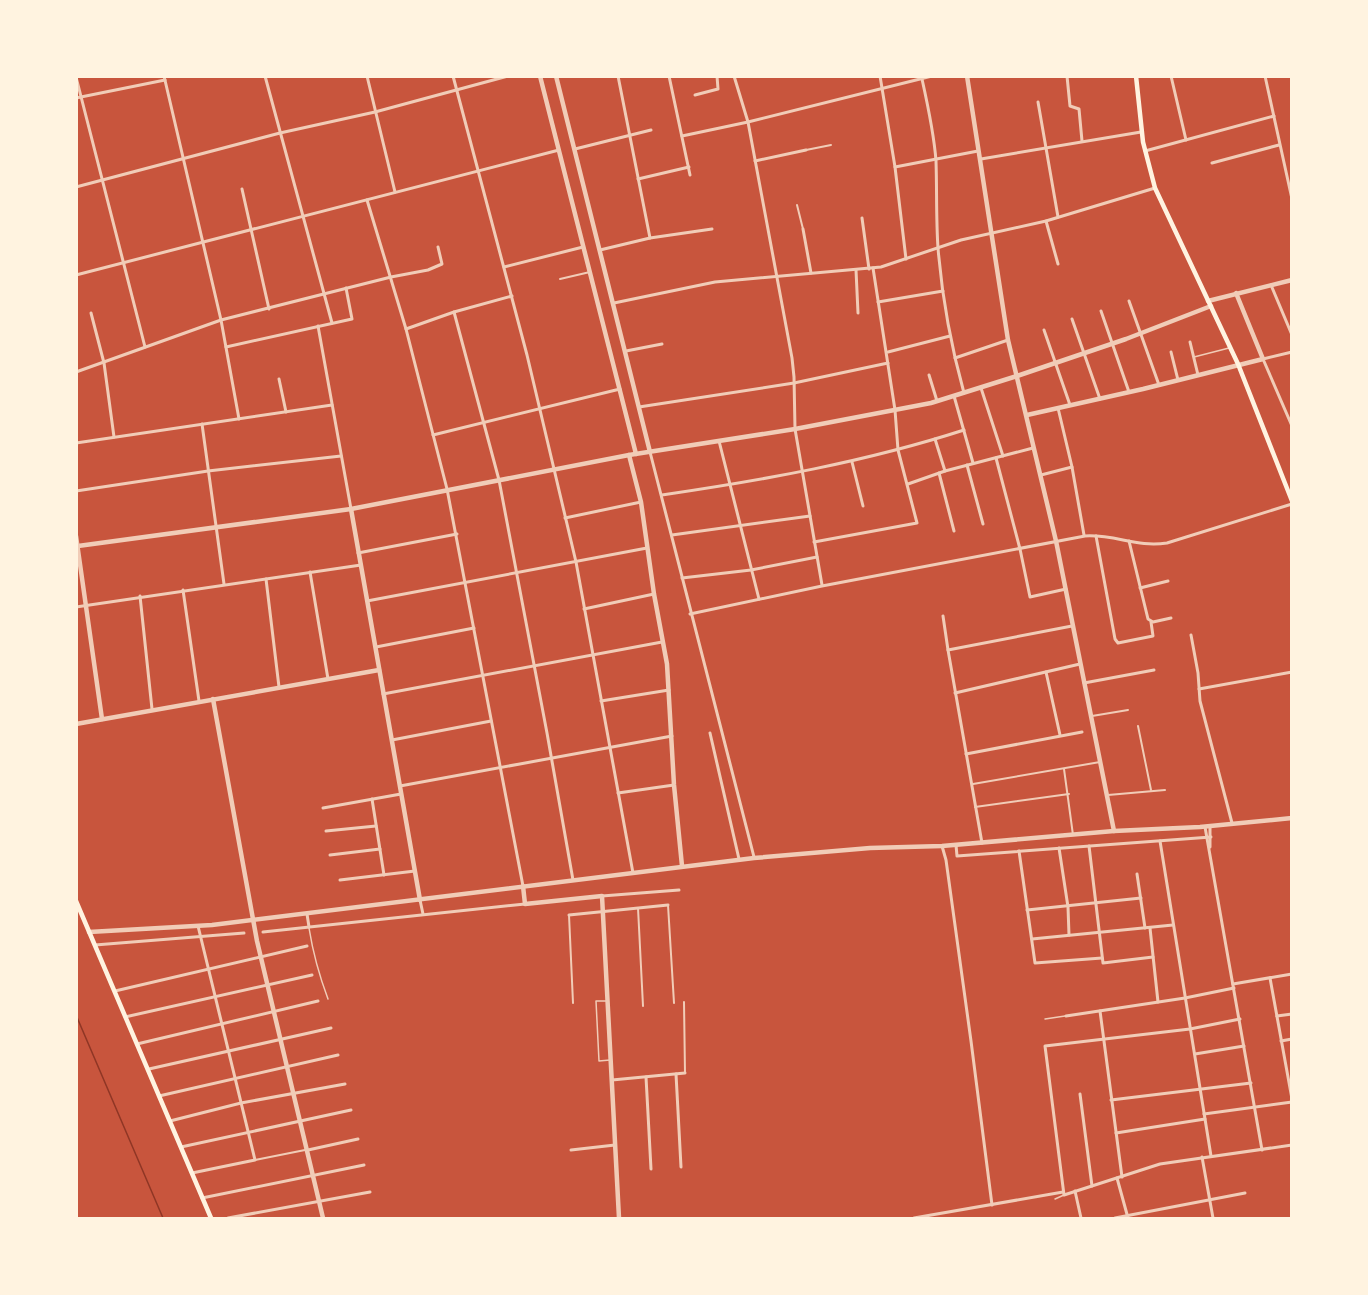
<svg xmlns="http://www.w3.org/2000/svg" width="1368" height="1295" font-family="'Roboto Serif',serif">
  <style>
    .lines { fill: none; stroke-linecap: round; stroke-linejoin: round }
    .stream { stroke: #8f3625; stroke-width: 1.5 }
    .service { stroke: #f1ccb7; stroke-width: 1.5 }
    .pedestrian { stroke: #f1ccb7; stroke-width: 2 }
    .minor { stroke: #f1ccb7; stroke-width: 3 }
    .tertiary { stroke: #f1ccb7; stroke-width: 4.5 }
    .secondary { stroke: #fff3e0; stroke-width: 4.5 }
  </style>
  <rect width="100%" height="100%" fill="#c8553d"/>
  <g class="lines">
    <path class="stream" d="M76,1015L163,1218"/>
    <g class="service">
      <path d="M1194,357L1229,348"/>
      <path d="M309,928C313,953 319,975 328,999"/>
      <path d="M607,1001H596L599,1061L610,1060"/>
      <path d="M1045,1019L1065,1016"/>
      <path d="M1055,1199L1064,1195"/>
    </g>
    <g class="pedestrian">
      <path d="M806,150L831,145"/>
      <path d="M797,205L803,229"/>
      <path d="M560,279L590,272"/>
      <path d="M1092,716L1128,710"/>
      <path d="M1138,726L1151,790"/>
      <path d="M1064,769L1073,835"/>
      <path d="M973,784L1100,762"/>
      <path d="M1108,795L1165,790"/>
      <path d="M975,807L1069,794"/>
      <path d="M668,905L674,1003"/>
      <path d="M638,908L643,1006"/>
      <path d="M569,915L573,1003"/>
      <path d="M684,1002L685,1073"/>
      <path d="M255,1160L305,1150"/>
    </g>
    <g class="minor">
      <path d="M164,76L221,320L239,419"/>
      <path d="M265,76L332,323"/>
      <path d="M367,76L395,192"/>
      <path d="M453,76L527,355L576,562L633,873"/>
      <path d="M618,76L650,238"/>
      <path d="M669,76L690,175"/>
      <path d="M734,76L748,122L792,358L794,377L795,429L822,585"/>
      <path d="M880,76L895,167L906,259"/>
      <path d="M1067,76L1070,106L1079,109L1082,141"/>
      <path d="M1171,76L1186,140"/>
      <path d="M1265,76L1292,199"/>
      <path d="M76,77L145,347"/>
      <path d="M922,79C928,106 934,133 936,161C937,190 936,219 938,248C942,297 951,346 964,393"/>
      <path d="M695,95L718,89L717,76"/>
      <path d="M76,98L165,80"/>
      <path d="M1038,102L1058,217"/>
      <path d="M682,136L748,122L932,76"/>
      <path d="M575,149L651,130"/>
      <path d="M1145,151L1274,116"/>
      <path d="M981,159L1141,132"/>
      <path d="M755,161L806,150"/>
      <path d="M1212,163L1279,145"/>
      <path d="M895,167L978,151"/>
      <path d="M638,179L689,167"/>
      <path d="M76,187L280,133L375,112L508,76"/>
      <path d="M242,189L269,309"/>
      <path d="M367,200L406,329L447,489L523,886"/>
      <path d="M862,218L869,269"/>
      <path d="M1046,221L1058,264"/>
      <path d="M803,229L811,273"/>
      <path d="M600,250L650,238L712,229"/>
      <path d="M504,267L583,247"/>
      <path d="M856,270L858,313"/>
      <path d="M76,275L559,150"/>
      <path d="M1271,285L1292,335"/>
      <path d="M1129,301L1159,385"/>
      <path d="M878,302L943,291"/>
      <path d="M614,303L715,282L881,267L961,240L1046,221L1155,188"/>
      <path d="M1101,311L1129,392"/>
      <path d="M454,312L499,480L547,733L573,880"/>
      <path d="M91,313L104,363L114,437"/>
      <path d="M1072,319L1100,399"/>
      <path d="M318,326L351,509"/>
      <path d="M406,329L454,312L512,296"/>
      <path d="M1044,330L1070,405"/>
      <path d="M1190,342L1198,375"/>
      <path d="M226,347L352,319L346,288"/>
      <path d="M626,351L662,344"/>
      <path d="M888,352L950,336"/>
      <path d="M1171,352L1178,380"/>
      <path d="M1292,352L1263,359L1292,426"/>
      <path d="M955,358L1008,340"/>
      <path d="M76,372L221,320L391,277L428,270L442,264L438,247"/>
      <path d="M929,375L937,401"/>
      <path d="M279,379L286,412"/>
      <path d="M981,388L1003,456"/>
      <path d="M954,396L973,463"/>
      <path d="M639,407L794,383L888,363"/>
      <path d="M1058,408L1072,467L1084,535"/>
      <path d="M202,424L224,584"/>
      <path d="M433,435L620,389"/>
      <path d="M935,439L945,471"/>
      <path d="M719,441L759,599"/>
      <path d="M76,443L332,405"/>
      <path d="M650,452L754,857"/>
      <path d="M996,458L1020,549L1030,597L1066,589"/>
      <path d="M852,462L863,506"/>
      <path d="M967,465L983,524"/>
      <path d="M939,473L954,531"/>
      <path d="M1041,475L1072,467"/>
      <path d="M908,484L945,471L1033,448"/>
      <path d="M76,491L208,471L341,456"/>
      <path d="M662,495C764,480 865,462 964,430"/>
      <path d="M565,518L641,502"/>
      <path d="M672,535L810,516"/>
      <path d="M1096,536L1115,639L1118,643L1153,636L1151,622"/>
      <path d="M1129,541L1148,619L1153,622L1171,618"/>
      <path d="M814,542L917,523L898,450L895,410L873,268"/>
      <path d="M358,553L457,534"/>
      <path d="M310,572L328,679"/>
      <path d="M682,578L751,570L817,557"/>
      <path d="M266,579L279,687"/>
      <path d="M1140,588L1168,581"/>
      <path d="M183,590L199,701"/>
      <path d="M140,596L152,709"/>
      <path d="M367,601L647,548"/>
      <path d="M76,607L361,565"/>
      <path d="M584,609L654,594"/>
      <path d="M690,614L822,586L1085,536C1115,534 1137,548 1167,543L1292,504"/>
      <path d="M943,616L948,650L982,843"/>
      <path d="M1191,635L1198,673L1200,701L1232,823"/>
      <path d="M376,647L474,628"/>
      <path d="M948,650L1072,626"/>
      <path d="M1046,672L1060,735"/>
      <path d="M1084,683L1154,670"/>
      <path d="M1199,689L1292,672"/>
      <path d="M955,693L1080,664"/>
      <path d="M383,694L662,642"/>
      <path d="M601,701L669,690"/>
      <path d="M710,733L739,859"/>
      <path d="M392,740L491,721"/>
      <path d="M966,754L1082,732"/>
      <path d="M400,786L672,736"/>
      <path d="M618,793L674,785"/>
      <path d="M372,799L384,875"/>
      <path d="M323,808L401,794"/>
      <path d="M1205,827L1262,1150"/>
      <path d="M1210,827V847"/>
      <path d="M326,831L376,826"/>
      <path d="M1160,841L1211,1156"/>
      <path d="M956,845L957,856L1211,837"/>
      <path d="M942,846L946,860L971,1041L992,1205"/>
      <path d="M1089,846L1103,963L1153,957"/>
      <path d="M1059,848L1068,907L1069,935"/>
      <path d="M1019,851L1035,963L1102,958"/>
      <path d="M330,855L380,849"/>
      <path d="M1137,874L1145,928"/>
      <path d="M340,880L415,871"/>
      <path d="M602,896L679,890"/>
      <path d="M420,900L423,914"/>
      <path d="M1027,910L1141,898"/>
      <path d="M307,914L309,927"/>
      <path d="M569,915L668,905"/>
      <path d="M1150,928L1158,1002"/>
      <path d="M263,932L525,904"/>
      <path d="M1032,939L1173,925"/>
      <path d="M95,945L244,933"/>
      <path d="M1270,978L1292,1099"/>
      <path d="M1233,984L1292,974"/>
      <path d="M115,991L307,946"/>
      <path d="M1100,1011L1122,1177"/>
      <path d="M1066,1016L1185,998L1234,988"/>
      <path d="M1277,1016L1292,1014"/>
      <path d="M125,1017L312,975"/>
      <path d="M1240,1019L1190,1029L1045,1046L1064,1195L1160,1164L1292,1145"/>
      <path d="M1281,1041L1292,1039"/>
      <path d="M137,1044L318,1001"/>
      <path d="M1195,1054L1244,1046"/>
      <path d="M149,1069L331,1028"/>
      <path d="M676,1074L681,1167"/>
      <path d="M646,1077L651,1169"/>
      <path d="M612,1080L685,1073"/>
      <path d="M1080,1094L1092,1186"/>
      <path d="M159,1096L338,1055"/>
      <path d="M1111,1100L1251,1083"/>
      <path d="M1204,1114L1292,1102"/>
      <path d="M170,1121L241,1103L345,1084"/>
      <path d="M1116,1133L1205,1119"/>
      <path d="M181,1147L351,1110"/>
      <path d="M308,1150L358,1139"/>
      <path d="M571,1150L615,1145"/>
      <path d="M1202,1157L1213,1218"/>
      <path d="M192,1173L255,1160L198,926"/>
      <path d="M1117,1178L1128,1218"/>
      <path d="M1075,1191L1081,1218"/>
      <path d="M202,1198L364,1165"/>
      <path d="M228,1218L370,1192"/>
      <path d="M914,1218L1063,1192"/>
      <path d="M1115,1218L1245,1193"/>
    </g>
    <g class="tertiary">
      <path d="M540,76L636,454"/>
      <path d="M556,76L650,452"/>
      <path d="M967,76L1008,340L1056,541L1114,831"/>
      <path d="M1208,301L1292,280"/>
      <path d="M1027,415L1143,389L1263,359L1236,293"/>
      <path d="M629,455L641,502L654,594L667,664L674,785L682,866"/>
      <path d="M351,509L420,900"/>
      <path d="M76,536L102,719"/>
      <path d="M78,546L351,509L629,455L795,429L931,403L1017,376L1126,339L1211,306"/>
      <path d="M213,699L257,941L323,1218"/>
      <path d="M76,724L379,670"/>
      <path d="M523,886L525,904L602,896L619,1218"/>
      <path d="M89,932L212,925L754,858L870,848L942,846L1114,831L1200,827L1292,818"/>
    </g>
    <g class="secondary">
      <path d="M1136,76L1143,142L1155,188L1238,364L1292,501"/>
      <path d="M76,901L211,1218"/>
    </g>
  </g>
  <rect width="1368" height="1295" fill="none" stroke="#fff3e0" stroke-width="156"/>
</svg>
